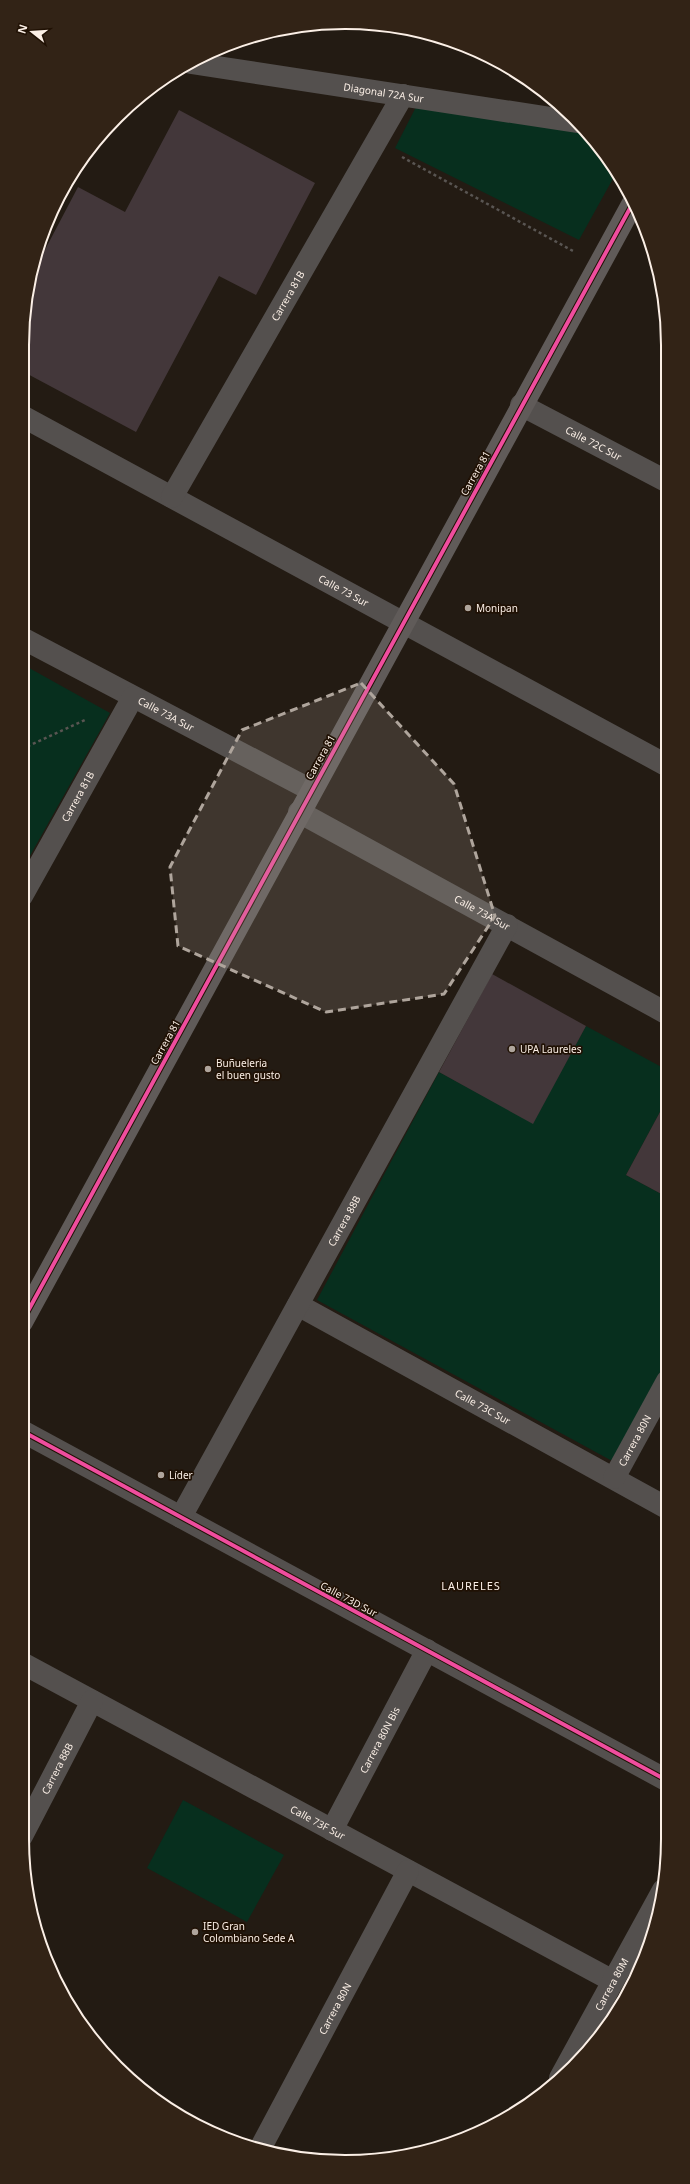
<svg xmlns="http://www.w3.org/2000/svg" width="690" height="2184" font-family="'Noto Sans',sans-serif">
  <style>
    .green { fill: #072f1e }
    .building { fill: #43373a }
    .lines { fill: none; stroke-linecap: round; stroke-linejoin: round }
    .path { stroke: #595552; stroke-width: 2.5; stroke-dasharray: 3 3; stroke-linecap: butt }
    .street { stroke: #54504e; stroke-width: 22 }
    .secondary { stroke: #605b59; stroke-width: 22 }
    .cycleway-casing { stroke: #201104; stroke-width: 6 }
    .cycleway { stroke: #ef4d9e; stroke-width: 4 }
    .marked { fill: #afa59c; fill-opacity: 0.2; stroke: #afa59c; stroke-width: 3; stroke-dasharray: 8 5; stroke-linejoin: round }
    .poi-dot { fill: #afa59c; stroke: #201104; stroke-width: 1.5 }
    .labels { text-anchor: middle; stroke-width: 3.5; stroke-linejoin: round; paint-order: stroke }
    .street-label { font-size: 10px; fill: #fbefe6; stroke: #201104 }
    .poi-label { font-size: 10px; fill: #fbefe6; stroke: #201104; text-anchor: start }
    .neighbourhood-label { font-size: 11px; letter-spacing: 1px; fill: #fbefe6; stroke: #201104 }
    .rim { fill: none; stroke: #fbefe6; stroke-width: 2 }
  </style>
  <rect width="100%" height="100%" fill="#231b13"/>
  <g class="green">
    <path d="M417,105L582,129L615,175L579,240L395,148Z"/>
    <path d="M22,664L110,713L22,870Z"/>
    <path d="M586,1026L667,1070V1099L626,1175L667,1197V1363L614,1462L317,1300L439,1072L533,1123Z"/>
    <path d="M183,1800L284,1855L247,1922L147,1868Z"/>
  </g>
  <g class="building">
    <path d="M179,110L315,183L256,295L219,276L136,432L22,371V345L28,282L78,187L125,212Z"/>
    <path d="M492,974L586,1026L533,1124L439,1072Z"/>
    <path d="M667,1099V1197L626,1175Z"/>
  </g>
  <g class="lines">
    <g class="path">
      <path d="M402,157L573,251"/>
      <path d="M22,749L87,719"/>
    </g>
    <g class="street">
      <path id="s1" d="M191,63L577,122"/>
      <path id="s2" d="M521,405L666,481"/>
      <path id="s3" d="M22,416L666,765"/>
      <path id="s4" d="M172,497L403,95"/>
      <path id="s5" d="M22,638L311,790"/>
      <path id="s6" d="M299,812L666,1013"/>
      <path id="s7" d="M22,896L133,697"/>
      <path id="s8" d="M298,1305L667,1508"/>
      <path d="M22,1431L668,1781"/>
      <path id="s9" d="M614,1478L667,1381"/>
      <path id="s10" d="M181,1517L507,925"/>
      <path id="s11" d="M22,1663L613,1981"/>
      <path id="s12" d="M332,1830L427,1650"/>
      <path id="s13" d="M22,1836L92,1701"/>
      <path id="s14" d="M560,2078L663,1890"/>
      <path id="s15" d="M261,2147L408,1871"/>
    </g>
    <path class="secondary" d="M22,1322L634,201"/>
    <defs>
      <g id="cycleway">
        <path d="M22,1322L634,201"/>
        <path d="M22,1431L668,1781"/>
      </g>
    </defs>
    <use href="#cycleway" class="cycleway-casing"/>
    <use href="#cycleway" class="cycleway"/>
  </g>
  <path class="marked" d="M361,683L454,784L495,916L444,994L326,1012L178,946L170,867L242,730Z"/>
  <g class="poi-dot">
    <circle cx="468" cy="608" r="4"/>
    <circle cx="512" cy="1049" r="4"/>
    <circle cx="208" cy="1069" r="4"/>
    <circle cx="161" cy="1475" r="4"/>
    <circle cx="195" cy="1932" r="4"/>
  </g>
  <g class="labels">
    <g class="street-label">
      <text dy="4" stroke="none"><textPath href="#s1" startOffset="195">Diagonal 72A Sur</textPath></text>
      <text dy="4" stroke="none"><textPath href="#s4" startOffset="232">Carrera 81B</textPath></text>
      <text dy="4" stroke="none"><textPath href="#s2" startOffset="82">Calle 72C Sur</textPath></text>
      <text transform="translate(475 473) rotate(-61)" y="4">Carrera 81</text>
      <text dy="4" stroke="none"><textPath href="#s3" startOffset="366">Calle 73 Sur</textPath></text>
      <text dy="4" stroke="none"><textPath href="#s5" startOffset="163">Calle 73A Sur</textPath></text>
      <text transform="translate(320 757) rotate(-61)" y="4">Carrera 81</text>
      <text dy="4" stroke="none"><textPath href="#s7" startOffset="114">Carrera 81B</textPath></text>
      <text dy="4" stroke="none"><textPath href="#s6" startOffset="209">Calle 73A Sur</textPath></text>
      <text transform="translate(165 1042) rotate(-61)" y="4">Carrera 81</text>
      <text dy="4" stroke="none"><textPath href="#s10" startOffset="338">Carrera 88B</textPath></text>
      <text dy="4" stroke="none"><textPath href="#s8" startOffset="211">Calle 73C Sur</textPath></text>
      <text dy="4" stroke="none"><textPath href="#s9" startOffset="43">Carrera 80N</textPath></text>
      <text transform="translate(349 1599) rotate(28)" y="4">Calle 73D Sur</text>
      <text dy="4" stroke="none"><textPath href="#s12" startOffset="102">Carrera 80N Bis</textPath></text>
      <text dy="4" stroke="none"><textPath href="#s13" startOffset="76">Carrera 88B</textPath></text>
      <text dy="4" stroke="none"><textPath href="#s11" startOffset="336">Calle 73F Sur</textPath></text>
      <text dy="4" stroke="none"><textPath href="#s14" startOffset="107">Carrera 80M</textPath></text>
      <text dy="4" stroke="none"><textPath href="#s15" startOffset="157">Carrera 80N</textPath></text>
    </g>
    <g class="poi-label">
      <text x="476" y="612">Monipan</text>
      <text x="520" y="1053">UPA Laureles</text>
      <text x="216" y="1067">Buñueleria<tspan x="216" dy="12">el buen gusto</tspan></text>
      <text x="169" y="1479">Líder</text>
      <text x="203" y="1930">IED Gran<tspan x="203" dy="12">Colombiano Sede A</tspan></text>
    </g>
    <g class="neighbourhood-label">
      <text x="471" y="1590">LAURELES</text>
    </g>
  </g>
  <path d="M0 0H690V2184H0ZM345 29H345A316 316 0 0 1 661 345V1839A316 316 0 0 1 345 2155H345A316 316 0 0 1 29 1839V345A316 316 0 0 1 345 29Z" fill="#322316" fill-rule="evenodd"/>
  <path class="rim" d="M345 29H345A316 316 0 0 1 661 345V1839A316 316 0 0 1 345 2155H345A316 316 0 0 1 29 1839V345A316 316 0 0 1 345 29Z"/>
  <g transform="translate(32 32) rotate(287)" stroke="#201104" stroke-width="3" paint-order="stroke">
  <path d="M0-3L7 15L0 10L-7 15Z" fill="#fbefe6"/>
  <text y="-6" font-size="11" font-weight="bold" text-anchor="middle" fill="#fbefe6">N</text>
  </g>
</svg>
